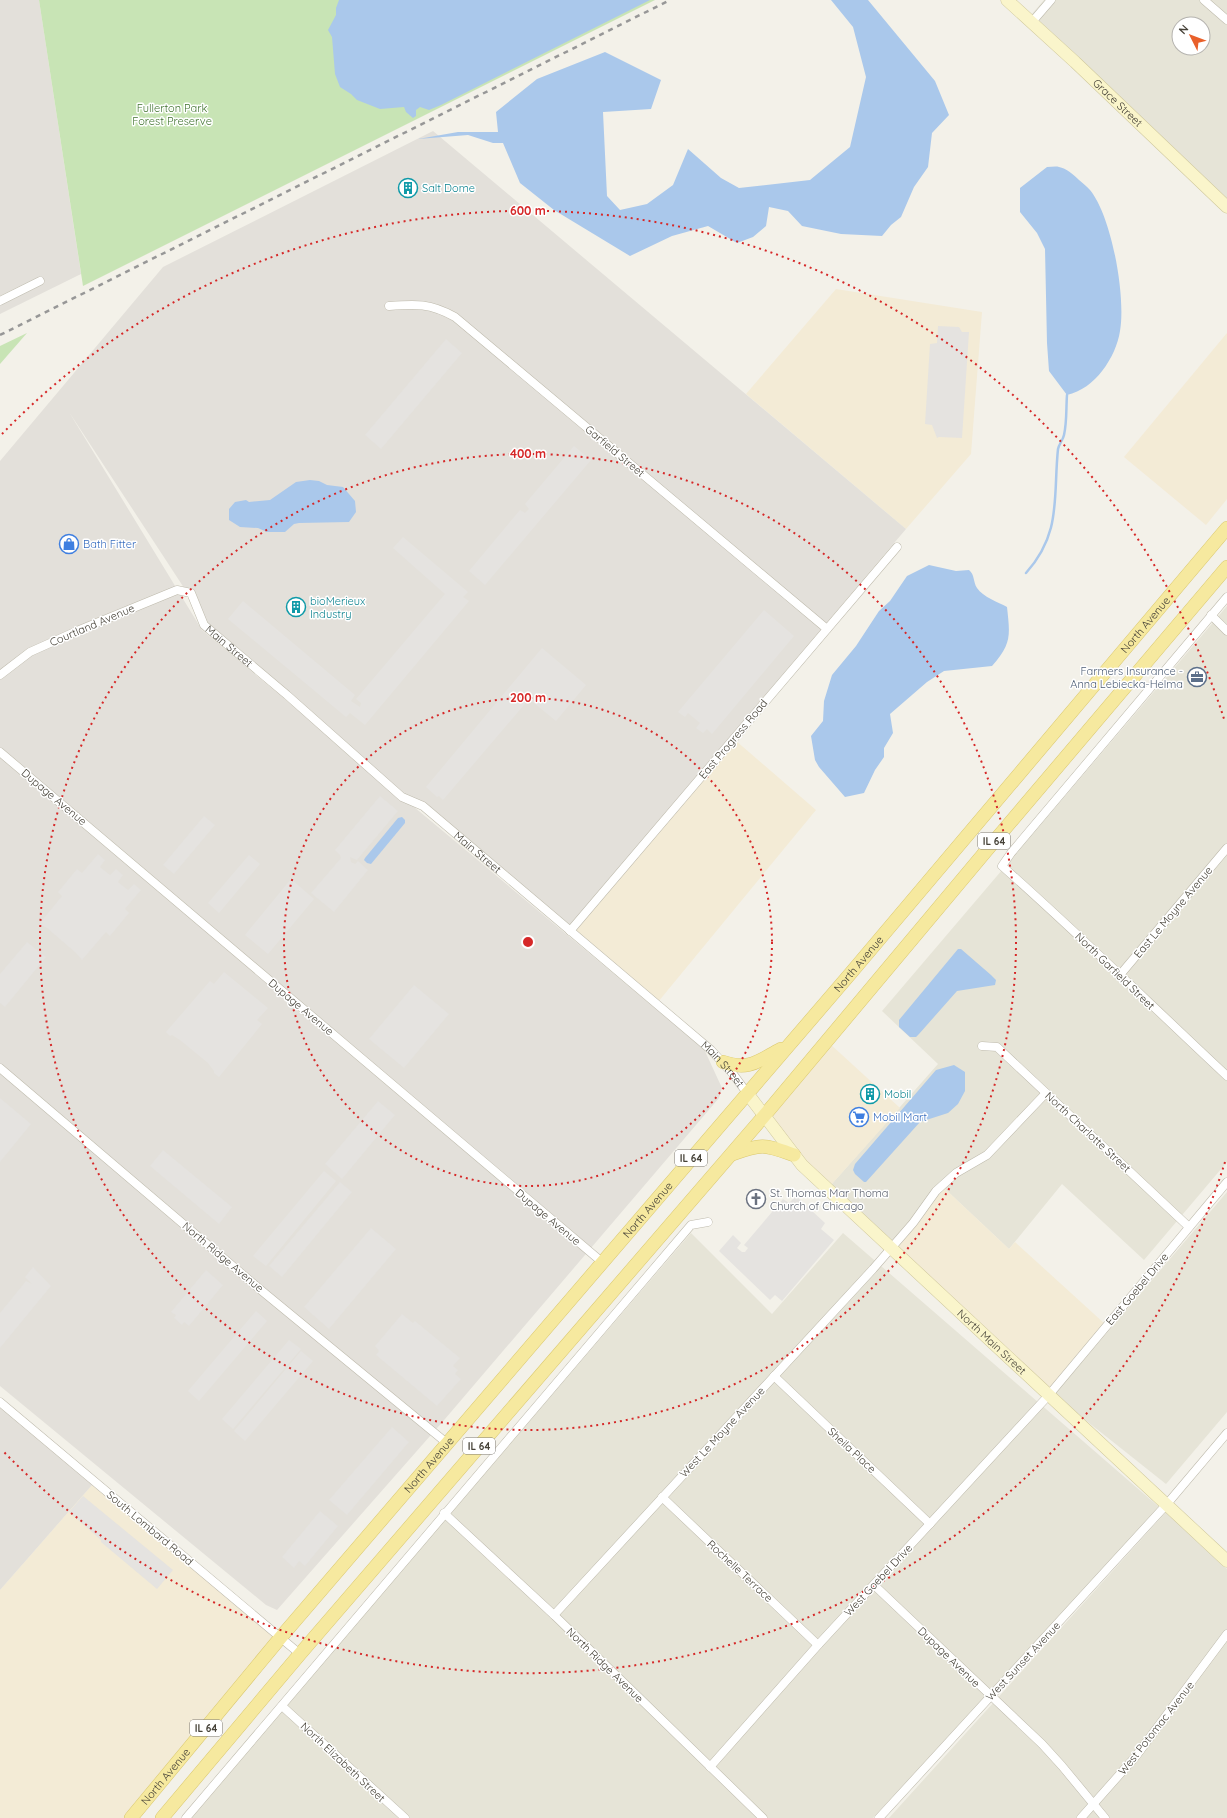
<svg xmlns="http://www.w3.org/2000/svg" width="1227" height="1818" font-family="Quicksand,sans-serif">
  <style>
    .residential { fill: #e6e4d7; fill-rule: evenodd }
    .commercial { fill: #f3ebd6 }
    .industrial { fill: #e3e0da }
    .green { fill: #c8e4b5 }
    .parking { fill: #e5e3e0 }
    .water { fill: #aac8eb }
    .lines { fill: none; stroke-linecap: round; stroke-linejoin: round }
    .stream { stroke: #aac8eb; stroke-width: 2.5 }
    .street-casing { stroke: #bebaac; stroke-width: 9 }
    .secondary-casing { stroke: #cfc89c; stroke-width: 13 }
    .primary-casing { stroke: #dac86f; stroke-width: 14 }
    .street { stroke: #fff; stroke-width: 8 }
    .secondary { stroke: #faf5cb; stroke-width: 12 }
    .primary { stroke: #f6e99f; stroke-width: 13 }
    .rail { stroke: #979797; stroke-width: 2.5; stroke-dasharray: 5 5; stroke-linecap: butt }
    .ring { fill: none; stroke: #d62828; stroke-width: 2; stroke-dasharray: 2 4 }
    .labels { text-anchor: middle; stroke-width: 3; stroke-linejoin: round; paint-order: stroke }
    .shield { fill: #fff; stroke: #7e7b74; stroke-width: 1 }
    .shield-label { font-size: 10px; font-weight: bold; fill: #464238 }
    .street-label { font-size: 11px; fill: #464238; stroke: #fff }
    .park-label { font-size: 11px; fill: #40732f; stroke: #fff }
    .culture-label { font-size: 11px; fill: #0d838f; stroke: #fff; text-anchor: start }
    .shop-label { font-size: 11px; fill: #366cbe; stroke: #fff; text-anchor: start }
    .service-label { font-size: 11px; fill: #4e5e75; stroke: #fff; text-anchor: end }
    .worship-label { font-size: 11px; fill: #5b616d; stroke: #fff; text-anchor: start }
    .centre { fill: #d62828; stroke: #fff; stroke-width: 2 }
    .ring-label { font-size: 12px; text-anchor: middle; font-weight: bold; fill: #d62828; stroke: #fff; stroke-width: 3; stroke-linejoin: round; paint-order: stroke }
  </style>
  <rect width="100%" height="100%" fill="#f3f1e9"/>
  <g class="residential">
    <path d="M1044,0H1227V201L1032,14ZM1179,24H1203V48H1179Z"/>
    <path d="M1227,606V1162L1144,1260L1062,1184L1009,1249L943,1187L891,1242L831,1185L938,1064L882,1011Z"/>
    <path d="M1227,1192V1412L1166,1484L1054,1395Z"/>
    <path d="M691,1233L772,1314L843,1233L1159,1507L873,1818H410L286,1705Z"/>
    <path d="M1166,1512L1227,1569V1818H889Z"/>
    <path d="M282,1711L398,1818H190Z"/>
  </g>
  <g class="commercial">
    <path d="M836,289L982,312L971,454L906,529L746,394Z"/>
    <path d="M1227,333V499L1206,525L1124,457Z"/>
    <path d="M735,740L816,810L658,1002L572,931Z"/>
    <path d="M829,1043L900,1108L831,1185L806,1163L769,1116Z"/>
    <path d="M943,1187L1009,1249L1015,1242L1105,1324L1048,1392L895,1247Z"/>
    <path d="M92,1485L275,1636L126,1818H0V1590Z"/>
  </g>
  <g class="industrial">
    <path d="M0,0H39L81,274L0,314Z"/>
    <path d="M433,131L906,529L569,927L401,793L207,623L69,412L202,630L704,1049L722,1088L719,1098L445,1419L277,1610L266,1605L0,1386V461L163,267Z"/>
    <path d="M0,1408L92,1485L0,1590Z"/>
  </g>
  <g class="green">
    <path d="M39,0H655L83,286Z"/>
    <path d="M27,333L0,364V346Z"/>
  </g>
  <g class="parking">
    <path d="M938,326L959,327L962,332H969L962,438L939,437L937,438L932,425L925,424L930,344L937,343Z"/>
    <path d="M446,339L462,353L381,449L365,435Z"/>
    <path d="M574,446L591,460L485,585L469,571L520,510L525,513L529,509L525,504Z"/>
    <path d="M403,537L468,592L463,597L469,601L365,725L350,713L346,717L228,619L243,601L355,695L351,701L360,707L361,703L356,699L445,594L393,548Z"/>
    <path d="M764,610L794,636L712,734L707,729L703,733L696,728L700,723L688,713L685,717L678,712Z"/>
    <path d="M542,648L586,685L556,721L529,699L443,800L439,796L437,797L426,787Z"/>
    <path d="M380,796L398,811L357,860L350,857L351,862L355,864L358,861L368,870L334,912L311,893L341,858L340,855L335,850Z"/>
    <path d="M204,816L215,825L174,874L163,865Z"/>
    <path d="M98,854L105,860L100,867L110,875L116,869L123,875L118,882L128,890L134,884L141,890L125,909L129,913L110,936L106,932L82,960L76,953L47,928L39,924L62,896L58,892L77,869L82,873Z"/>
    <path d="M249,855L260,864L219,913L208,903Z"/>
    <path d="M291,879L314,899L268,954L245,935Z"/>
    <path d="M27,942L46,957L5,1007L0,1003V974Z"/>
    <path d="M224,972L268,1008L257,1020L262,1024L219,1077L214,1073V1071L208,1063L180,1040L172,1035L170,1036L166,1032L210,981L214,984Z"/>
    <path d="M414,985L449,1014L404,1068L369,1039Z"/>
    <path d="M0,1098L31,1124L0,1162Z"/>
    <path d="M378,1101L395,1115L342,1179L325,1164Z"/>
    <path d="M163,1150L232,1207L219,1224L150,1166Z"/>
    <path d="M324,1171L336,1181L266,1266L253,1256Z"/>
    <path d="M340,1182L352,1192L282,1277L269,1266Z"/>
    <path d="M796,1196L825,1223L821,1229L834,1240L782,1301L775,1295L770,1300L719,1251L733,1235L741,1243L737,1248L742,1252H745L748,1248L744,1245L783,1199L789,1203Z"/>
    <path d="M371,1228L396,1249L329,1329L304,1307Z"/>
    <path d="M33,1267L51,1286L0,1348V1313L26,1281L32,1284L25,1277Z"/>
    <path d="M206,1270L223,1285L189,1326L184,1322L182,1325L174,1318L176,1315L171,1312Z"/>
    <path d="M256,1311L267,1321L199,1401L188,1391Z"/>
    <path d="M402,1314L413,1323L415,1321L460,1358L453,1366L458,1370L455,1374L461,1379L437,1406L376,1355L379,1351L375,1346Z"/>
    <path d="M289,1340L301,1349L233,1429L222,1419Z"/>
    <path d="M301,1351L313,1361L245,1441L234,1431Z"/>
    <path d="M392,1427L409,1442L347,1515L329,1500Z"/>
    <path d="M83,1496L173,1570L157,1589L101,1542V1540L69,1512Z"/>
    <path d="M320,1511L338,1526L305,1566L299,1561L294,1568L282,1557Z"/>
  </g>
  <g class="water">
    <path d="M339,0H650L441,105L429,110L420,107L416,110V116L413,118L406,112L404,107L380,109L357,100L351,94L340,87L335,74L332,37L328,30L336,15V8Z"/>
    <path d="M831,0H868L935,81L949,115L932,133L928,167L914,187L901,217L891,225L882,236L841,234L802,226L788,211L769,207L766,226L753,237L737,243L708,226L672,236L630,256L554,210L520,183L503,143H493L468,135L418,139L458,132H498L496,112L537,79L605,52L661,80L651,109L603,112L607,196L620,210L647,204L673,185L688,149L721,178L739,188L810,180L850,147L866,77L853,27Z"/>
    <path d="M1047,167C1051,167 1056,166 1059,167C1066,168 1074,175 1079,180C1083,183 1087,187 1090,190C1112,217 1126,297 1120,331C1116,357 1095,389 1067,395L1049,371L1047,343L1045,249L1037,233L1020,212V188Z"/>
    <path d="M310,480L319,481L327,485L343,487L355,501L356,512L349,522L299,523L294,524L285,532H267L258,528L240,527L229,520V509L235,502L246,500L249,502L270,500L296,482Z"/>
    <path d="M929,565L956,571L969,570C975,575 973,582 977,588C983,597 998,602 1007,607C1010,635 1012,644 992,666L944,671L927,682L890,714L893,733L884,748V757L875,770L864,793L845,797L819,767L815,760L811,736L823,721L824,701L832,675L856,646L879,611L890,601L907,576Z"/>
    <path d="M402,817L405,820V823L371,864L367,863L364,860L365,858L398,818Z"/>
    <path d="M958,949H961L991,975L996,980L995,985L957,991L919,1034L916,1037H910L899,1027V1020Z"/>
    <path d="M954,1065L965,1072V1091L958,1104L948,1113L920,1122L866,1182H864L855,1174L853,1170L855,1164L936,1070Z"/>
  </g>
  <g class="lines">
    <path class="stream" d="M1026,573C1062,533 1053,497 1058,449C1059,444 1063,440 1064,435C1067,422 1066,408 1067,395"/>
    <defs>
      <g id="street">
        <path d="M1204,0L1227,20"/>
        <path d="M1032,22L1051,0"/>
        <path d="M0,301L40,281"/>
        <path d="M389,306C416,304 430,303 455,317L827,629"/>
        <path d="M1227,597L1011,853L1002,866C1079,934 1152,1006 1227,1076"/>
        <path d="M1211,615L1227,631"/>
        <path id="s1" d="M0,675L30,652L77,631L177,590L191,593L204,625L287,695L402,797L423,806L711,1050L733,1074L747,1093"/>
        <path d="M0,752L602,1262"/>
        <path d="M570,931L897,547"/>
        <path d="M1119,976L1227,848"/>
        <path d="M982,1046L997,1047L1189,1227"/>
        <path d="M0,1068L262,1291L448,1444"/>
        <path d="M774,1376L930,1524"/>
        <path d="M0,1402L300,1654"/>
        <path d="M662,1497L818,1645"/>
        <path d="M444,1513L554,1615L763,1818"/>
        <path d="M874,1585L1042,1744L1062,1766L1105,1818"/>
        <path d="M554,1615L873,1269L913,1223L936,1191L956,1173L987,1155L1046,1093"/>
        <path d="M282,1706L405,1818"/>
        <path d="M710,1767L818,1645L1048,1396L1227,1182"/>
        <path d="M186,1818L691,1225L708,1222"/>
        <path d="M879,1818L1167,1504L1227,1433"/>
        <path d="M1081,1818L1136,1756L1227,1634"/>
      </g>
      <g id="secondary">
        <path id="s2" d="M1007,0L1075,62L1227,207"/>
        <path id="s3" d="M747,1093L802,1165L1227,1561"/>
      </g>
      <g id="primary">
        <path d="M723,1062C749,1071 758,1061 781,1049"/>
        <path d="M733,1154C763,1143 765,1145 794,1155"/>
        <path id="s4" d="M131,1818L281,1637L850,974L1227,528"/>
        <path d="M162,1818L300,1654L764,1116L986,851L1227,567"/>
      </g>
    </defs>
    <use href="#street" class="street-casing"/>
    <use href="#secondary" class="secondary-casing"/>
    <use href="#primary" class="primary-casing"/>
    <use href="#street" class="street"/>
    <use href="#secondary" class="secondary"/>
    <use href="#primary" class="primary"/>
    <path class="rail" d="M0,335L670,0"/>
  </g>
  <g class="ring">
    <circle cx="528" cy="942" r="244"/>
    <circle cx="528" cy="942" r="488"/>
    <path d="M1225 1162A731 731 0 0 1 2 1450M2 434A731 731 0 0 1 1225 722"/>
  </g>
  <defs>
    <symbol id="building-ring" viewBox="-11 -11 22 22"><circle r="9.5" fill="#fff" stroke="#0f9aa8" stroke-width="1.5"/><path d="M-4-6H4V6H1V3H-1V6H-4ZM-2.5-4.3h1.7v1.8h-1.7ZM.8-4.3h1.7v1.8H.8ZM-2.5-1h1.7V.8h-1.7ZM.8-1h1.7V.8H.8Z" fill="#0f9aa8"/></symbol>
    <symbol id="shop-ring" viewBox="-11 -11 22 22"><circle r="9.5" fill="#fff" stroke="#3f7fe0" stroke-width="1.5"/><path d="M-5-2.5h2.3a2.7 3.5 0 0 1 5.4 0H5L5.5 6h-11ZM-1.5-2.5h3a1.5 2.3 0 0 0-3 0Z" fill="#3f7fe0"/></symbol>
    <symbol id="office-ring" viewBox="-11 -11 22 22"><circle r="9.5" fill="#fff" stroke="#5c6f8a" stroke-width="1.5"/><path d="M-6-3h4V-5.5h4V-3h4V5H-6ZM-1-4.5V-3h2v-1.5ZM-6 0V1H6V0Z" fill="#5c6f8a"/></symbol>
    <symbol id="supermarket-ring" viewBox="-11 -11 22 22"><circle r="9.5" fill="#fff" stroke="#3f7fe0" stroke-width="1.5"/><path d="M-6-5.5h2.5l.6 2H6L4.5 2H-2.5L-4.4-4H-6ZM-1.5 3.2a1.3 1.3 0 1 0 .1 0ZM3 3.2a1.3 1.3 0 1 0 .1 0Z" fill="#3f7fe0"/></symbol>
    <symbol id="church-ring" viewBox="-11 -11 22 22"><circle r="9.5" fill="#fff" stroke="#6b7280" stroke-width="1.5"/><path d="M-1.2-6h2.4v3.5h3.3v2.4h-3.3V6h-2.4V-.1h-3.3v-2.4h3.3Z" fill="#6b7280"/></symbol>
  </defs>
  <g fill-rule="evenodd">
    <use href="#building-ring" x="397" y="177" width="22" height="22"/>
    <use href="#shop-ring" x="58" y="533" width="22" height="22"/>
    <use href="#building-ring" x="285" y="596" width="22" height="22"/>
    <use href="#office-ring" x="1186" y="666" width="22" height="22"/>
    <use href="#building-ring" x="859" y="1083" width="22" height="22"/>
    <use href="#supermarket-ring" x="848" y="1106" width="22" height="22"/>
    <use href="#church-ring" x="745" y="1188" width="22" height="22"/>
  </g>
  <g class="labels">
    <g class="shield">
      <rect x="978" y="833" width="32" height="16" rx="3"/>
      <rect x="675" y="1150" width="32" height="16" rx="3"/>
      <rect x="463" y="1438" width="32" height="16" rx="3"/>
      <rect x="190" y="1720" width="32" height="16" rx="3"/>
    </g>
    <g class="shield-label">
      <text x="994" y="845">IL 64</text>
      <text x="691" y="1162">IL 64</text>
      <text x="479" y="1450">IL 64</text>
      <text x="206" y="1732">IL 64</text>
    </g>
    <g class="street-label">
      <text dy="4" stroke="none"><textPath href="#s2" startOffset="151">Grace Street</textPath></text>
      <text transform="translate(615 451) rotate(40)" y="4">Garfield Street</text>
      <text dy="4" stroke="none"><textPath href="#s4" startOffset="1566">North Avenue</textPath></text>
      <text transform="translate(92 625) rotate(-23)" y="4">Courtland Avenue</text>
      <text dy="4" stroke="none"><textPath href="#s1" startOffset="279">Main Street</textPath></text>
      <text transform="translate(733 739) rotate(-50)" y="4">East Progress Road</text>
      <text transform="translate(54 797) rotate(40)" y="4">Dupage Avenue</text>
      <text dy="4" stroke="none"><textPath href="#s1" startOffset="603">Main Street</textPath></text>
      <text transform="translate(1173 912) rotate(-50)" y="4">East Le Moyne Avenue</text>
      <text dy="4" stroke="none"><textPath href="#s4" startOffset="1122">North Avenue</textPath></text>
      <text transform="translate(1115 971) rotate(44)" y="4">North Garfield Street</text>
      <text transform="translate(301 1007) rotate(40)" y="4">Dupage Avenue</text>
      <text dy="4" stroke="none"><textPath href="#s1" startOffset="927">Main Street</textPath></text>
      <text transform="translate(1088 1132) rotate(43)" y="4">North Charlotte Street</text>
      <text dy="4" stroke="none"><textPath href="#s4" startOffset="798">North Avenue</textPath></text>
      <text transform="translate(548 1217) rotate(40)" y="4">Dupage Avenue</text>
      <text transform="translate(223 1257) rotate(40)" y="4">North Ridge Avenue</text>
      <text transform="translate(1137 1289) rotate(-50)" y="4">East Goebel Drive</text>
      <text dy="4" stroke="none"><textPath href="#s3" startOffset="350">North Main Street</textPath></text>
      <text transform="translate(722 1432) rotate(-47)" y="4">West Le Moyne Avenue</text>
      <text transform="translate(852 1450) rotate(43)" y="4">Sheila Place</text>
      <text dy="4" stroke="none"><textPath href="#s4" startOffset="462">North Avenue</textPath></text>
      <text transform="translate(150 1528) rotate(40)" y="4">South Lombard Road</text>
      <text transform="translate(740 1571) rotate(43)" y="4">Rochelle Terrace</text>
      <text transform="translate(878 1580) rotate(-47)" y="4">West Goebel Drive</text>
      <text transform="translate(949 1657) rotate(44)" y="4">Dupage Avenue</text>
      <text transform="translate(1023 1661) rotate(-47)" y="4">West Sunset Avenue</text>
      <text transform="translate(605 1665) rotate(44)" y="4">North Ridge Avenue</text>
      <text transform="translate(1156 1728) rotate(-52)" y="4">West Potomac Avenue</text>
      <text transform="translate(343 1762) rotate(43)" y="4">North Elizabeth Street</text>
      <text dy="4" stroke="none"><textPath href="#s4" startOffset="54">North Avenue</textPath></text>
    </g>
    <g class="park-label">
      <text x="172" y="112">Fullerton Park<tspan x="172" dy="13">Forest Preserve</tspan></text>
    </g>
    <g class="culture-label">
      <text x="422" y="192">Salt Dome</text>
      <text x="310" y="605">bioMerieux<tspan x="310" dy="13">Industry</tspan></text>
      <text x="884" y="1098">Mobil</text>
    </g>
    <g class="shop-label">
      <text x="83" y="548">Bath Fitter</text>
      <text x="873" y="1121">Mobil Mart</text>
    </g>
    <g class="service-label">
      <text x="1183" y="675">Farmers Insurance -<tspan x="1183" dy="13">Anna Lebiecka-Helma</tspan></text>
    </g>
    <g class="worship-label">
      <text x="770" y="1197">St. Thomas Mar Thoma<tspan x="770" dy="13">Church of Chicago</tspan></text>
    </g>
  </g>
  <circle cx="528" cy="942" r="6" class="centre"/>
  <g class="ring-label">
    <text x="528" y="215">600 m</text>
    <text x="528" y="458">400 m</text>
    <text x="528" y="702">200 m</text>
  </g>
  <g transform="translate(1191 36) rotate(312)"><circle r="19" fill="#ffffff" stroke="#b5b3af"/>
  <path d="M0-3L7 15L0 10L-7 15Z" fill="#e9602a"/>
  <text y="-6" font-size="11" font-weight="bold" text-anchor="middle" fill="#464238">N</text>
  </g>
</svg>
